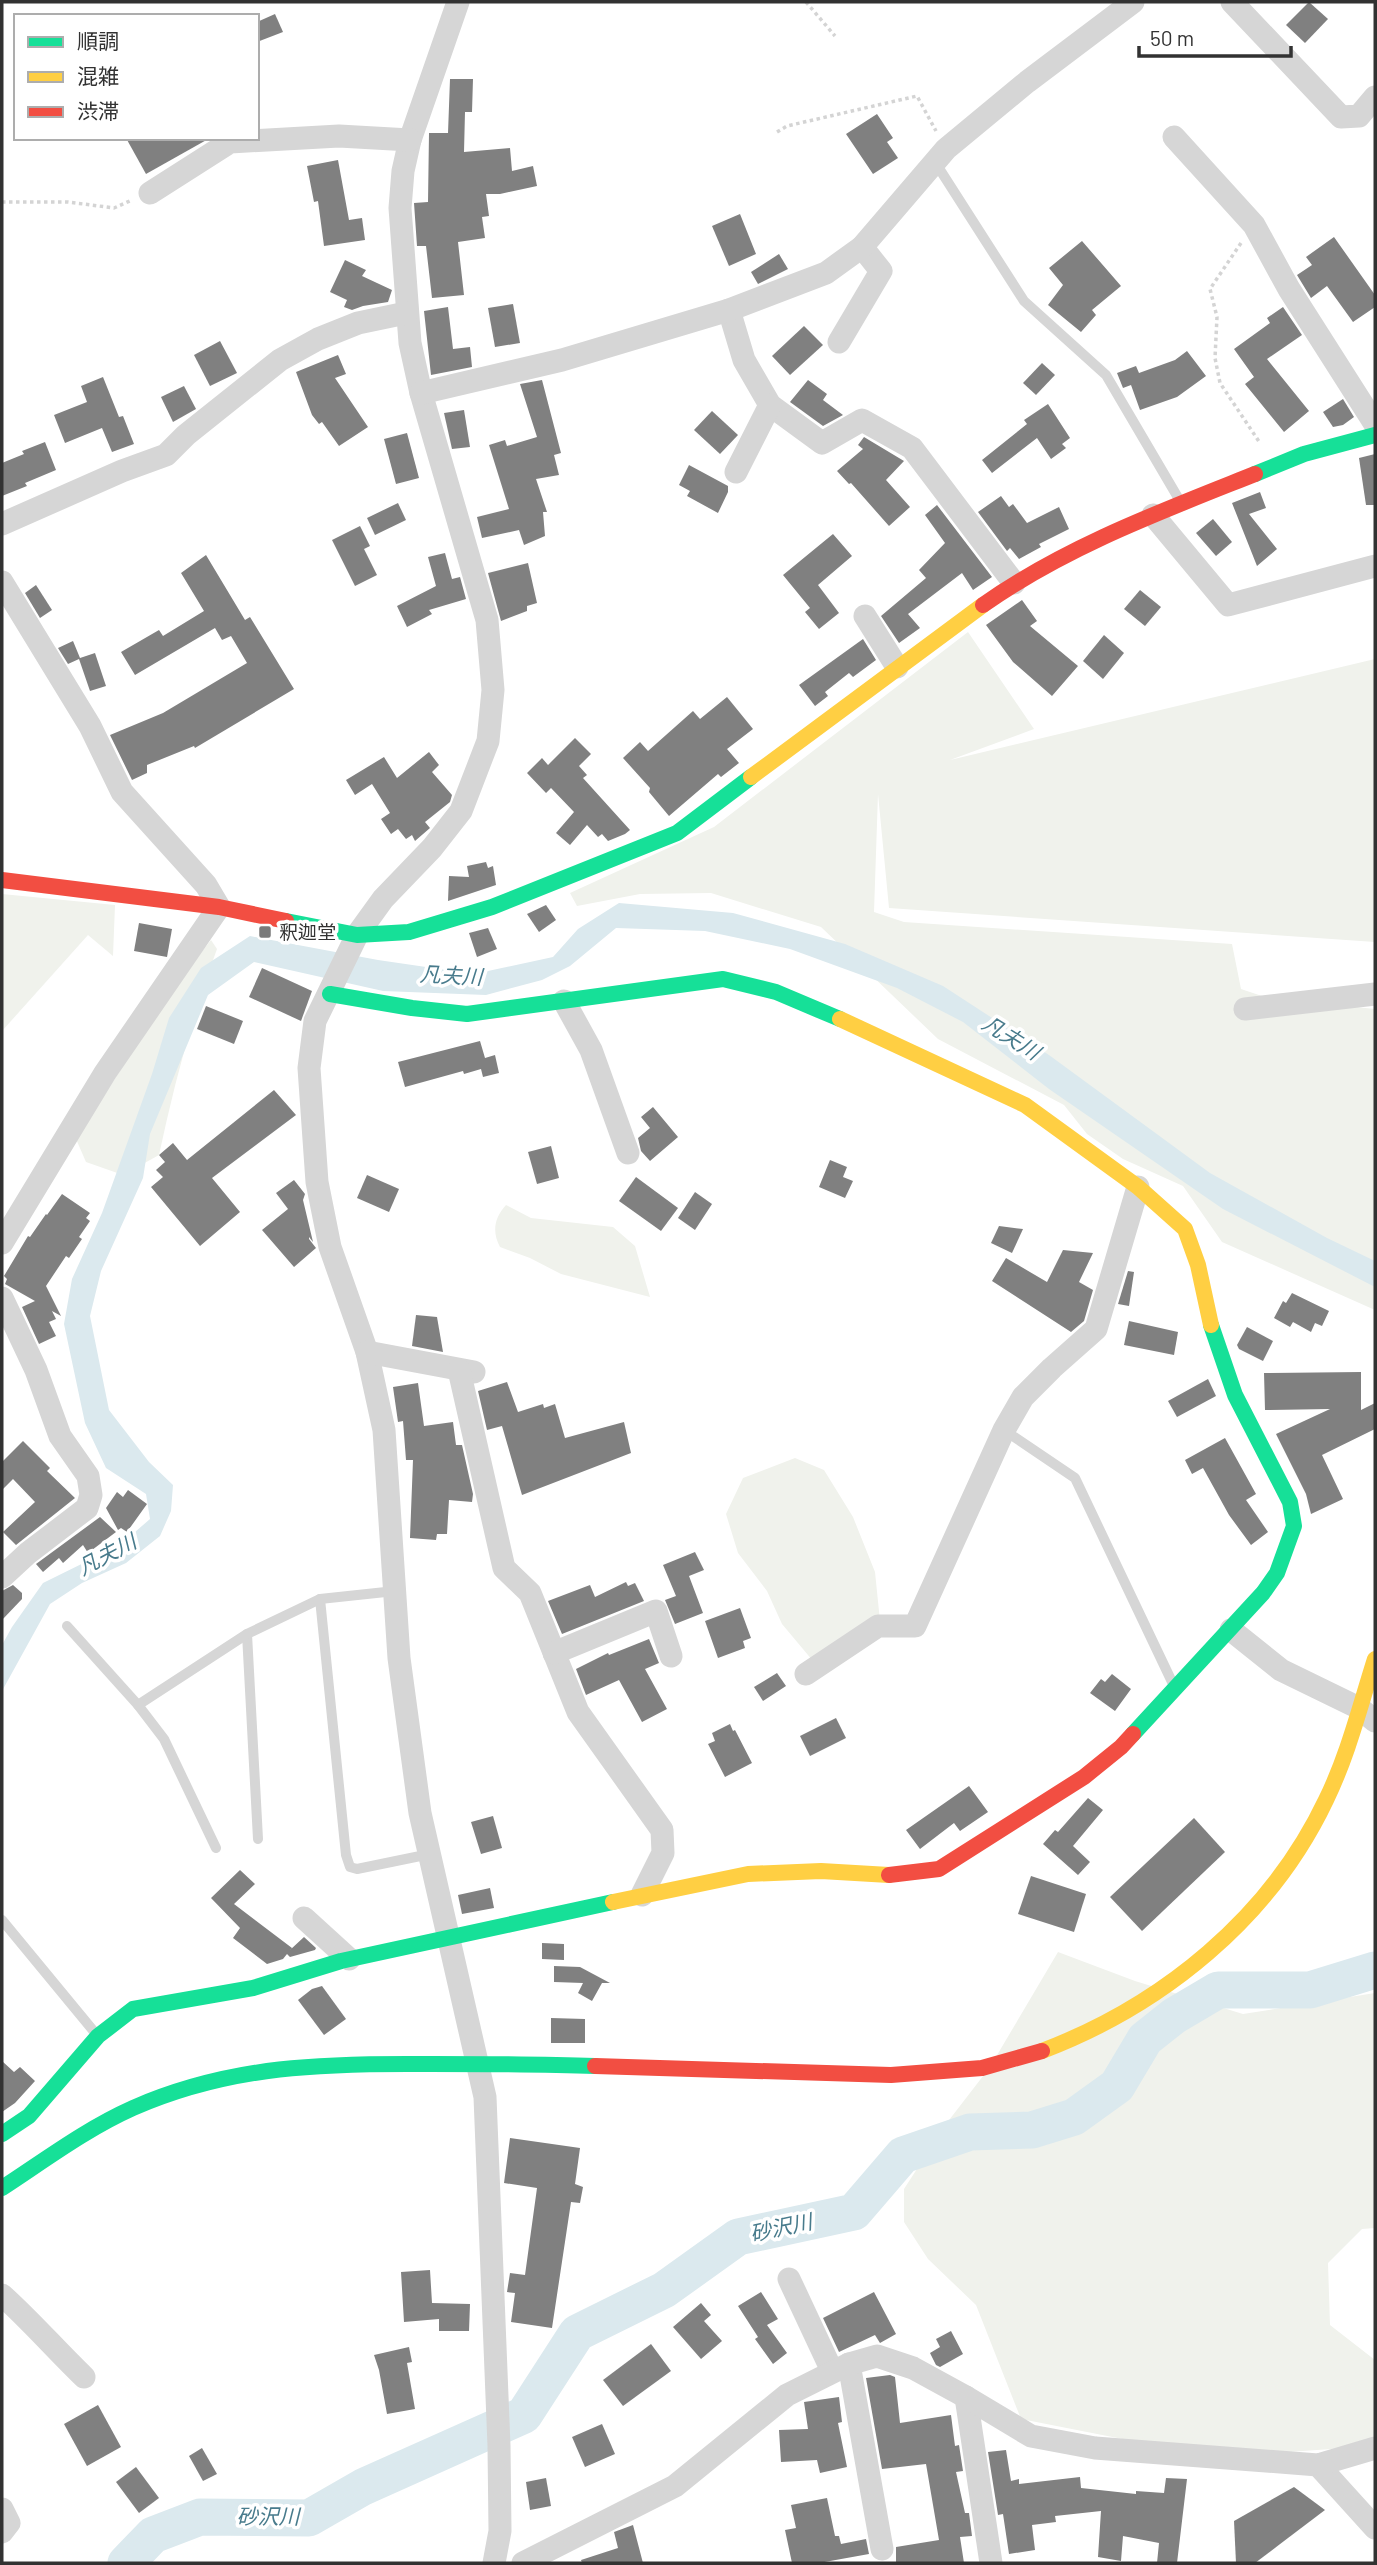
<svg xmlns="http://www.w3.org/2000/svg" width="1377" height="2565" font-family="Barlow,'Noto Sans JP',sans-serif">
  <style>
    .green { fill: #f0f2ec }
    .water { fill: #dbe9ee }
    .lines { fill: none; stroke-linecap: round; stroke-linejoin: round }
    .river { stroke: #dbe9ee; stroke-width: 37 }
    .building { fill: #808080 }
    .path { stroke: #d4d4d4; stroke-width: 3.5; stroke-dasharray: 3.5 3.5; stroke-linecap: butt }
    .lane { stroke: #d6d6d6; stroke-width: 10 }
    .street { stroke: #d6d6d6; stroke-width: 23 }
    .fast { stroke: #16e098; stroke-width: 16 }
    .slow { stroke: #ffcf43; stroke-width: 16 }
    .jam { stroke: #f24e42; stroke-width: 16 }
    .poi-dot { fill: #7a7a7a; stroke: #fff; stroke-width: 2.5 }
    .labels { text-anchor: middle; stroke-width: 7; stroke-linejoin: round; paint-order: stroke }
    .poi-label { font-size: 19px; fill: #323232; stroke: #fff; text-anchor: start }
    .water-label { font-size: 21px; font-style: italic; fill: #487b8c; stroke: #fff }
  </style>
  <rect width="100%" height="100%" fill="#fff"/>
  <g class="green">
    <path d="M968,632L1034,729L950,760L1375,659V942L889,908L878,794L874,912L904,922L1232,944L1241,989L1268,998L1375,1009V1310L1222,1242L1183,1186L1123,1159L1087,1134L1064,1105L938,1039L821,927L711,893L640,894L577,906L570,893L714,827Z"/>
    <path d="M2,894L115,905L113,956L88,935L2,1031Z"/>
    <path d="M211,940L217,949C192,1016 174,1085 159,1155L123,1175L86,1162L76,1139L174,987Z"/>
    <path d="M506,1205L531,1218L613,1227L635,1246L650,1297L561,1274L530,1258L500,1247C492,1232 494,1218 506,1205Z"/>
    <path d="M795,1458L824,1470L853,1517L875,1572L880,1621L813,1661L782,1624L767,1591L738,1553L726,1514L743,1478Z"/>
    <path d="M1058,1952L1135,1981L1243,2014L1375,1993V2228L1362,2229L1328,2263L1330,2325L1375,2360V2446L1214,2457L1021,2419L976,2305L928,2259L904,2222V2189L946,2124L990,2067Z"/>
  </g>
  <path class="water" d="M619,903L733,913L845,944L943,986L1049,1055L1210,1173L1327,1238L1375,1261V1287L1223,1209L1049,1089L963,1022L897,988L790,949L705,931L616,928L570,966L542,980L486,995L383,991L254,962L208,995L150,1134L143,1178L101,1271L90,1316L109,1410L149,1462L173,1485L171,1511L160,1536L126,1563L82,1583L50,1604L2,1691V1645L12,1627L43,1583L120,1545L150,1519L146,1494L106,1468L85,1423L64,1324L72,1279L102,1213L152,1074L169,1018L201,968L250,936L378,960L474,974L553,957L578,929Z"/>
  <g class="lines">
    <path class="river" d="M126,2563L153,2535L200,2517L309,2518L363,2487L524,2415L577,2333L664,2290L738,2237L854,2212L903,2155L970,2132L1032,2130L1074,2117L1117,2086L1145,2039L1174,2016L1218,1990H1310L1375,1970"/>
  </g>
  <g class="building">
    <path d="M1309,2L1328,19L1305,43L1286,25Z"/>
    <path d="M275,14L283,32L257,42V22Z"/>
    <path d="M450,79H473L472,112H465L464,152L510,148L512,171L533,166L537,186L500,194H486L489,216L482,217L485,238L458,242L464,295L432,298L426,246H417L414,203L428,202L429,133H448Z"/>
    <path d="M877,114L893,138L887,142L898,158L873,174L846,134Z"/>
    <path d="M126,138H210L146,174Z"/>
    <path d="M338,160L349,220L362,218L365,240L324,246L318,201L314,202L307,166Z"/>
    <path d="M740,214L756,254L729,266L712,226Z"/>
    <path d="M1334,237L1375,295V307L1353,322L1327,286L1311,298L1297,275L1312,265L1306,257Z"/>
    <path d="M1082,241L1121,286L1092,310L1096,315L1081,332L1048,305L1063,285L1049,268Z"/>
    <path d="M779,254L788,269L758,284L751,272Z"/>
    <path d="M345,260L366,270L362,276L392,290L388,302L363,306L352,310L344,307L347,300L330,292Z"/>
    <path d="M513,304L520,343L495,347L488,308Z"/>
    <path d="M448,307L453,349L470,347L472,367L431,375L424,311Z"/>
    <path d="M1283,307L1302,335L1267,359L1309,411L1284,432L1245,384L1254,377L1234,349L1270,323L1267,318Z"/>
    <path d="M804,326L823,345L790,375L772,356Z"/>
    <path d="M220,341L237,373L210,386L194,355Z"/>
    <path d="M1187,351L1206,376L1177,397L1140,410L1131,385L1123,388L1117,373L1136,366L1139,373L1175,360Z"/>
    <path d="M338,355L346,374L335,378L368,427L339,446L322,422L319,424L312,415L296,372Z"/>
    <path d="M1042,363L1055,375L1036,395L1023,383Z"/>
    <path d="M103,377L119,417L123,416L134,444L112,452L102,428L65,443L54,415L87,402L81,386Z"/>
    <path d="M542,380L561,453L554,455L559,475L536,479L547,512H543L545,536L524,545L519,530L482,538L477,517L509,509L489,445L505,440L507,446L537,437L520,384Z"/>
    <path d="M808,380L827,394L823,400L843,415L823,426L790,402Z"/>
    <path d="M184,386L196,409L173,422L161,397Z"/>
    <path d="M1343,399L1354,417L1343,425L1333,427L1323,412Z"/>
    <path d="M1048,404L1070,438L1062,444L1066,448L1051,459L1037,438L992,473L982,460L1027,424L1024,420Z"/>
    <path d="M464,410L470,447L452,449L444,413Z"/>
    <path d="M712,411L738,435L720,454L694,430Z"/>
    <path d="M407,433L419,478L396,484L384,439Z"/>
    <path d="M864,437L904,461L886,480L910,507L889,526L851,483L849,484L837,471L863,449L858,445Z"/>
    <path d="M45,442L56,470L25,483L27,486L2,496V463L24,454L22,451Z"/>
    <path d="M1375,454V505H1366L1359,458Z"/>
    <path d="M689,465L728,486V492L718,513L687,496L690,491L679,485Z"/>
    <path d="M1260,492L1266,508L1249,514L1277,549L1257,566L1232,503Z"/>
    <path d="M1001,496L1009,507L1013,504L1027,523L1059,507L1069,529L1039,544L1041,547L1019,559L1010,548L1007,551L978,512Z"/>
    <path d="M398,503L406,520L375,535L367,518Z"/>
    <path d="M937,505L992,577L973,590L962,573L908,614L920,628L899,643L881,616L926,578L919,570L945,543L925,515Z"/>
    <path d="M1213,519L1232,542L1216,556L1196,533Z"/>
    <path d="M360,526L370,546L364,549L377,575L355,586L332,540Z"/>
    <path d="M833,534L852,556L818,585L839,613L819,629L805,612L810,608L783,575Z"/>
    <path d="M445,553L452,579L460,577L466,599L429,610L432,614L407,627L397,606L436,586L428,557Z"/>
    <path d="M206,555L245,620L250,617L294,689L195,748L194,746L147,765V773L132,780L110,735L163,713L247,663L231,636L222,640L215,628L135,675L121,652L159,630L163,636L204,611L181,573Z"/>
    <path d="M528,563L537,603L527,606V611L501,621L488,573Z"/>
    <path d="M36,585L52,610L40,618L25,593Z"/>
    <path d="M1140,590L1161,607L1145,626L1124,609Z"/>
    <path d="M1022,600L1037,621L1030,626L1078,666L1052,696L1013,662L986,625Z"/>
    <path d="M1104,635L1124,653L1103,679L1083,661Z"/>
    <path d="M863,639L876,660L853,677L849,673L825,692L828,696L815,706L799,685Z"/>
    <path d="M73,641L80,658L95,653L106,686L90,691L79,659L68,664L58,648Z"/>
    <path d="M727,697L753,729L727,749L739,763L721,777L718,774L669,816L649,792L650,788L623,758L640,742L648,751L693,711L700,719Z"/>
    <path d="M575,738L591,754L579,766L587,775L583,778L630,830L625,834L608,841L602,834L598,837L587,825L570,845L556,833L574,812L551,788L546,793L527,773L542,758L548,765Z"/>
    <path d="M429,752L439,765L432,772L452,795L450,802L425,822L430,828L415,841L412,835L406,839L398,829L391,834L381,819L390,813L372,784L355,795L346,780L384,757L397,778Z"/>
    <path d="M486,862L488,868L493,866L496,885L448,901L449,876L469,877L467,866Z"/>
    <path d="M546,905L556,920L539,932L527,914Z"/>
    <path d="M139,923L172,929L167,957L134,951Z"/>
    <path d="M488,928L497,949L477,957L469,933Z"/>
    <path d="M262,968L312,991L301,1021L249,997Z"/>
    <path d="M206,1006L243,1021L234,1044L197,1029Z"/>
    <path d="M480,1041L485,1058L495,1055L499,1073L483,1077L481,1069L464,1074L463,1071L405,1087L398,1062Z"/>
    <path d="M274,1090L296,1115L212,1178L240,1212L200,1246L151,1187L163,1177L156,1170L165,1162L159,1155L173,1143L187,1160Z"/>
    <path d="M653,1107L678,1137L650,1161L641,1151L638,1138L650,1128L641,1117Z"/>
    <path d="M551,1146L559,1178L537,1184L528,1152Z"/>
    <path d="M830,1160L847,1167L843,1177L853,1181L845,1198L819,1187Z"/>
    <path d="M367,1175L399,1189L389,1212L357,1198Z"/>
    <path d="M636,1177L678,1208L661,1231L619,1201Z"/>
    <path d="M294,1180L305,1194L303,1200L313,1242L309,1237V1239L316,1248L294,1267L262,1230L288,1209L276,1193Z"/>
    <path d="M695,1192L712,1204L695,1230L678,1218Z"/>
    <path d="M62,1194L90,1213L86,1218L90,1221L79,1237L82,1239L69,1258L66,1256L46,1286L61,1316L52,1311L56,1319L49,1322L56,1336L39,1344L22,1307L35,1301L5,1284L7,1279L4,1276L28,1236L30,1237L46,1214L47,1215Z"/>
    <path d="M999,1226L1023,1229L1012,1253L991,1243Z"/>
    <path d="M1063,1250L1093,1253L1079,1282L1093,1290L1084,1321L1071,1332L992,1281L1006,1258L1047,1282Z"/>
    <path d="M1128,1271L1134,1272L1129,1306L1118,1304Z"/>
    <path d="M1292,1293L1329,1311L1322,1326L1315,1323L1311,1332L1293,1322L1290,1327L1274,1318L1283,1301L1286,1303Z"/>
    <path d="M416,1315L437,1317L443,1352L412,1346Z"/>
    <path d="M1129,1321L1178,1332L1174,1355L1124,1345Z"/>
    <path d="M1247,1327L1273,1341L1263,1361L1239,1349L1237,1345Z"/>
    <path d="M1361,1372V1410L1375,1403V1429L1322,1455L1343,1499L1311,1514L1306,1494L1276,1434L1330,1409L1265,1410L1264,1373Z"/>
    <path d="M1208,1379L1216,1396L1177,1417L1168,1401Z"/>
    <path d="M507,1382L518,1412L543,1404L544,1408L555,1404L565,1438L624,1422L631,1453L522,1495L502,1426L487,1430L478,1391Z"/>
    <path d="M418,1383L424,1426L453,1422L456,1445H462L473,1494L472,1502L449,1500L447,1534H437L436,1540L410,1538L413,1460H406L403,1421L398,1422L393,1387Z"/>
    <path d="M1225,1438L1256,1494L1246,1500L1268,1532L1251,1545L1229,1515L1203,1468L1192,1474L1185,1460Z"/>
    <path d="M23,1441L50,1468L47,1471L75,1498L16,1545L3,1532L35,1502L13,1479L2,1490V1462Z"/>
    <path d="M128,1490L147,1504L127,1532L121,1528L118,1530L106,1508L117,1492L123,1497Z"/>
    <path d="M100,1517L116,1532L88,1553L83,1545L63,1563L59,1558L43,1572L36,1564Z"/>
    <path d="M695,1552L704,1570L689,1576L703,1613L675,1624L665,1600L676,1596L663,1565Z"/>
    <path d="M626,1582L628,1586L635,1583L644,1601L562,1634L548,1601L590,1585L595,1597Z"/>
    <path d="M13,1585L22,1593V1599L2,1620V1591Z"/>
    <path d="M740,1608L751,1638L743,1641L745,1648L718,1658L705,1621Z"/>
    <path d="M649,1639L659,1663L645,1669L667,1709L642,1722L619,1680L586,1695L576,1669L608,1653L609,1655Z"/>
    <path d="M777,1673L786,1686L763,1701L754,1687Z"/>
    <path d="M1112,1674L1131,1689L1115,1711L1090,1693L1101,1679L1105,1682Z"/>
    <path d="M836,1718L846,1738L810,1756L800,1736Z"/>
    <path d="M730,1724L733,1731L735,1730L752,1763L725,1777L708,1744L715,1741L712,1733Z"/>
    <path d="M969,1786L988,1812L960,1831L954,1823L920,1849L906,1830Z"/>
    <path d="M1088,1798L1103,1810L1073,1846L1090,1862L1078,1875L1043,1844L1055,1830L1058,1832Z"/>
    <path d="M493,1816L502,1848L481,1854L471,1822Z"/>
    <path d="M1194,1818L1225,1852L1142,1931L1110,1897Z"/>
    <path d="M240,1870L255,1884L234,1904L292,1948L290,1950L304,1937L316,1948L315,1950L290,1957L287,1954L283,1959L267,1964L233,1938L240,1928L211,1898Z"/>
    <path d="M1031,1876L1086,1894L1074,1932L1018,1914Z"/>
    <path d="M490,1888L494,1908L462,1914L458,1895Z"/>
    <path d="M542,1943L564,1944V1960L542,1959Z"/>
    <path d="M554,1966L580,1967L610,1983H602L592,2001L578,1993L583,1983L554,1982Z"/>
    <path d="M322,1986L346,2019L324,2035L298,2000L312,1989Z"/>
    <path d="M551,2018L585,2019V2043H551Z"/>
    <path d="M2,2061L14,2072L20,2067L35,2081L15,2103L2,2112Z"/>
    <path d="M510,2138L580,2148L575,2184L583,2187L580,2203L571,2202L552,2328L511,2322L515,2293L507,2292L510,2273L525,2275L537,2188L504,2183Z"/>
    <path d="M430,2270L432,2303L470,2304L469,2331H439V2319L404,2322L401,2272Z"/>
    <path d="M761,2292L778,2319L767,2325L787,2353L773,2364L755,2339L758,2337L738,2306Z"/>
    <path d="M874,2292L896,2334L880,2343L875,2335L839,2352L823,2318Z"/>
    <path d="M701,2303L711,2315L704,2321L722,2341L701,2359L673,2327Z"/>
    <path d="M951,2331L963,2354L940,2367L936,2365L930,2353L940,2347L936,2339Z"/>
    <path d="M651,2344L671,2371L623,2406L603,2380Z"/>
    <path d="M409,2347L412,2362L407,2363L415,2409L387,2414L379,2370L374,2355Z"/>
    <path d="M890,2375L895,2377L900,2423L951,2415L955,2446L959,2445L963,2471L956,2472L965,2513H969L972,2536L960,2537L964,2563H896V2547L939,2540L926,2464L882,2469L866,2378Z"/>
    <path d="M839,2397L842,2422L838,2423L847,2467L820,2473L817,2460L781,2462L779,2430L808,2429L804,2402Z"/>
    <path d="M98,2405L121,2447L87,2466L64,2424Z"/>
    <path d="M602,2424L615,2454L585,2467L572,2437Z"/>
    <path d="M202,2448L217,2474L203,2481L189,2456Z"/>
    <path d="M1006,2450L1011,2481L1019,2479V2484L1080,2477L1081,2488L1136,2494V2491L1164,2493L1166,2478L1187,2479L1177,2563H1157L1159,2543L1123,2536L1121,2561L1098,2557L1101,2511L1055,2516L1056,2522L1032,2525L1035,2550L1009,2554L1003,2514L998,2515L988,2452Z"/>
    <path d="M136,2467L159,2498L139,2513L116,2482Z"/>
    <path d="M546,2478L551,2506L530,2510L526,2482Z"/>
    <path d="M1294,2487L1325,2510L1255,2563H1236L1234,2521Z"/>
    <path d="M827,2498L835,2536H839L841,2544L866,2539L869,2554L819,2563H792L785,2530L796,2528L791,2505Z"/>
    <path d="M633,2525L643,2563H582L581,2560L618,2548L614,2532Z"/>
  </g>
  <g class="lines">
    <g class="path">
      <path d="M806,2L835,36"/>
      <path d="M777,132L787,126L917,96L936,131"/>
      <path d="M2,202H68L114,208L132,200"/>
      <path d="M1241,243L1210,289L1217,317L1215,358L1220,383L1260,443"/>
    </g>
    <g class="lane">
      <path d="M935,162L1024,301L1106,375L1180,501"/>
      <path d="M1004,1430L1075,1478L1173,1684"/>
      <path d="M320,1599L346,1855L350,1867L357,1869L430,1854"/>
      <path d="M67,1626L138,1705L164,1739L216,1848"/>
      <path d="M247,1634L258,1839"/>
      <path d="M138,1705L247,1634L320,1599L395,1591"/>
      <path d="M2,1920L96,2034"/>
    </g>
    <g class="street">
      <path d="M458,2L410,140L403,171L400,208L410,343L421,393L487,620L493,690L488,741L461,811L432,848L383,899L357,935L315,1021L309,1068L317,1182L330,1247L367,1352L384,1430L399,1658L420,1813L485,2097L499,2446L500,2531L494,2563"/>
      <path d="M1232,2L1341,117L1359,116L1375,97"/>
      <path d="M1174,137L1254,225L1289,289L1375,424"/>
      <path d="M150,193L230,142L339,136L410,140"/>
      <path d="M729,310L744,360L770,405L822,443L862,420L912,448L1014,583"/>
      <path d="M839,342L881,271L862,247"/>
      <path d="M421,393L562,360L729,310L826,273L862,247L946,149L1027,82L1133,2"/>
      <path d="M736,472L770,405"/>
      <path d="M1153,515L1228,605L1375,566"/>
      <path d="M2,524L122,471L166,455L186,435L280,360L318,339L358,323L406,313"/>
      <path d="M2,582L90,726L122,792L206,885L219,907L105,1073L2,1243"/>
      <path d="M865,616L897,667"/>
      <path d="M564,1001L591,1050L628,1153"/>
      <path d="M1245,1009L1375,994"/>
      <path d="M2,1298L36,1370L60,1436L88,1476L91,1495L87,1508L28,1553L2,1577"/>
      <path d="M367,1352L474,1372"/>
      <path d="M459,1370L504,1568L530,1593L578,1712L662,1830L663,1853L642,1895"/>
      <path d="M1231,1630L1281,1670L1359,1708L1375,1721"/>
      <path d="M554,1653L656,1611L671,1656"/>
      <path d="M806,1674L878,1626H915L1004,1430L1023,1397L1052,1368L1096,1329L1138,1187"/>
      <path d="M304,1918L349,1959"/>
      <path d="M789,2279L832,2371"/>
      <path d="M2,2295C31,2321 56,2350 84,2377"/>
      <path d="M849,2364L882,2549"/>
      <path d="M966,2397L991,2563"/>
      <path d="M1318,2465L1375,2528"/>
      <path d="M2,2509L9,2523L2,2532"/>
      <path d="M523,2563L675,2486L787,2395L849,2364L877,2356L913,2368L966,2397L1031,2436L1095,2448L1318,2465L1375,2448"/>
    </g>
    <g class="fast">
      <path d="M1255,474L1304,454L1375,435"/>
      <path d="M286,921L357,935L409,932L492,907L677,833L751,777"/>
      <path d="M330,994L412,1008L467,1014L723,979L776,992L840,1019"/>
      <path d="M1133,1734L1263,1593L1277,1573L1294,1526L1290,1502L1235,1395L1211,1325"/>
      <path d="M2,2134L29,2116L98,2036L133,2009L253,1988L341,1961L613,1902"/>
      <path d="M2,2188C45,2160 86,2129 133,2108C231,2065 326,2063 431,2064C485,2064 540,2064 595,2066"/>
    </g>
    <g class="slow">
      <path d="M751,777L983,605"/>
      <path d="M840,1019L1025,1105L1138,1187L1185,1229L1198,1265L1211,1325"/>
      <path d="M613,1902L748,1874L821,1871L889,1875"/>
      <path d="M1042,2051C1163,2005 1270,1918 1326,1800C1348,1755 1360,1706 1375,1659"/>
    </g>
    <g class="jam">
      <path d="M983,605C1065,547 1162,511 1255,474"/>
      <path d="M2,880L219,907L286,921"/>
      <path d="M889,1875L939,1869L1084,1777L1121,1747L1133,1734"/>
      <path d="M595,2066L891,2075L982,2068L1042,2051"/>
    </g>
  </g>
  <rect class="poi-dot" x="258" y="925" width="14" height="14" rx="3.5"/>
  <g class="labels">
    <g class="poi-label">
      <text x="279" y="939">釈迦堂</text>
    </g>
    <g class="water-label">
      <text transform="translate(451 976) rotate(3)" y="7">凡夫川</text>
      <text transform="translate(1011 1038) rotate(32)" y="7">凡夫川</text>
      <text transform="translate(107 1555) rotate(-28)" y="7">凡夫川</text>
      <text transform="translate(781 2228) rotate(-12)" y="7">砂沢川</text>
      <text x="268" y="2524">砂沢川</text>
    </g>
  </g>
  <rect width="1377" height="2565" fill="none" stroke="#323232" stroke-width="7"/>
  <rect x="14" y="14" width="245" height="126" fill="#ffffff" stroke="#adadad" stroke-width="2"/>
  <rect x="28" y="37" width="35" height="10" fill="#16e098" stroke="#adadad" stroke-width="2"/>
  <text x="77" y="49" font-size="21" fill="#323232">順調</text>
  <rect x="28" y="72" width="35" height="10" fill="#ffcf43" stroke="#adadad" stroke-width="2"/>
  <text x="77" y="84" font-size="21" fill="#323232">混雑</text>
  <rect x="28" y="107" width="35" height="10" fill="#f24e42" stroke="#adadad" stroke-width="2"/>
  <text x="77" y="119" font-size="21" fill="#323232">渋滞</text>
  <path d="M1139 46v10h152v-10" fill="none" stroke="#323232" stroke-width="3.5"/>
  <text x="1150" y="46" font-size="21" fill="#323232" stroke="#ffffff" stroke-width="5" paint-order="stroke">50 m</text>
</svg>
